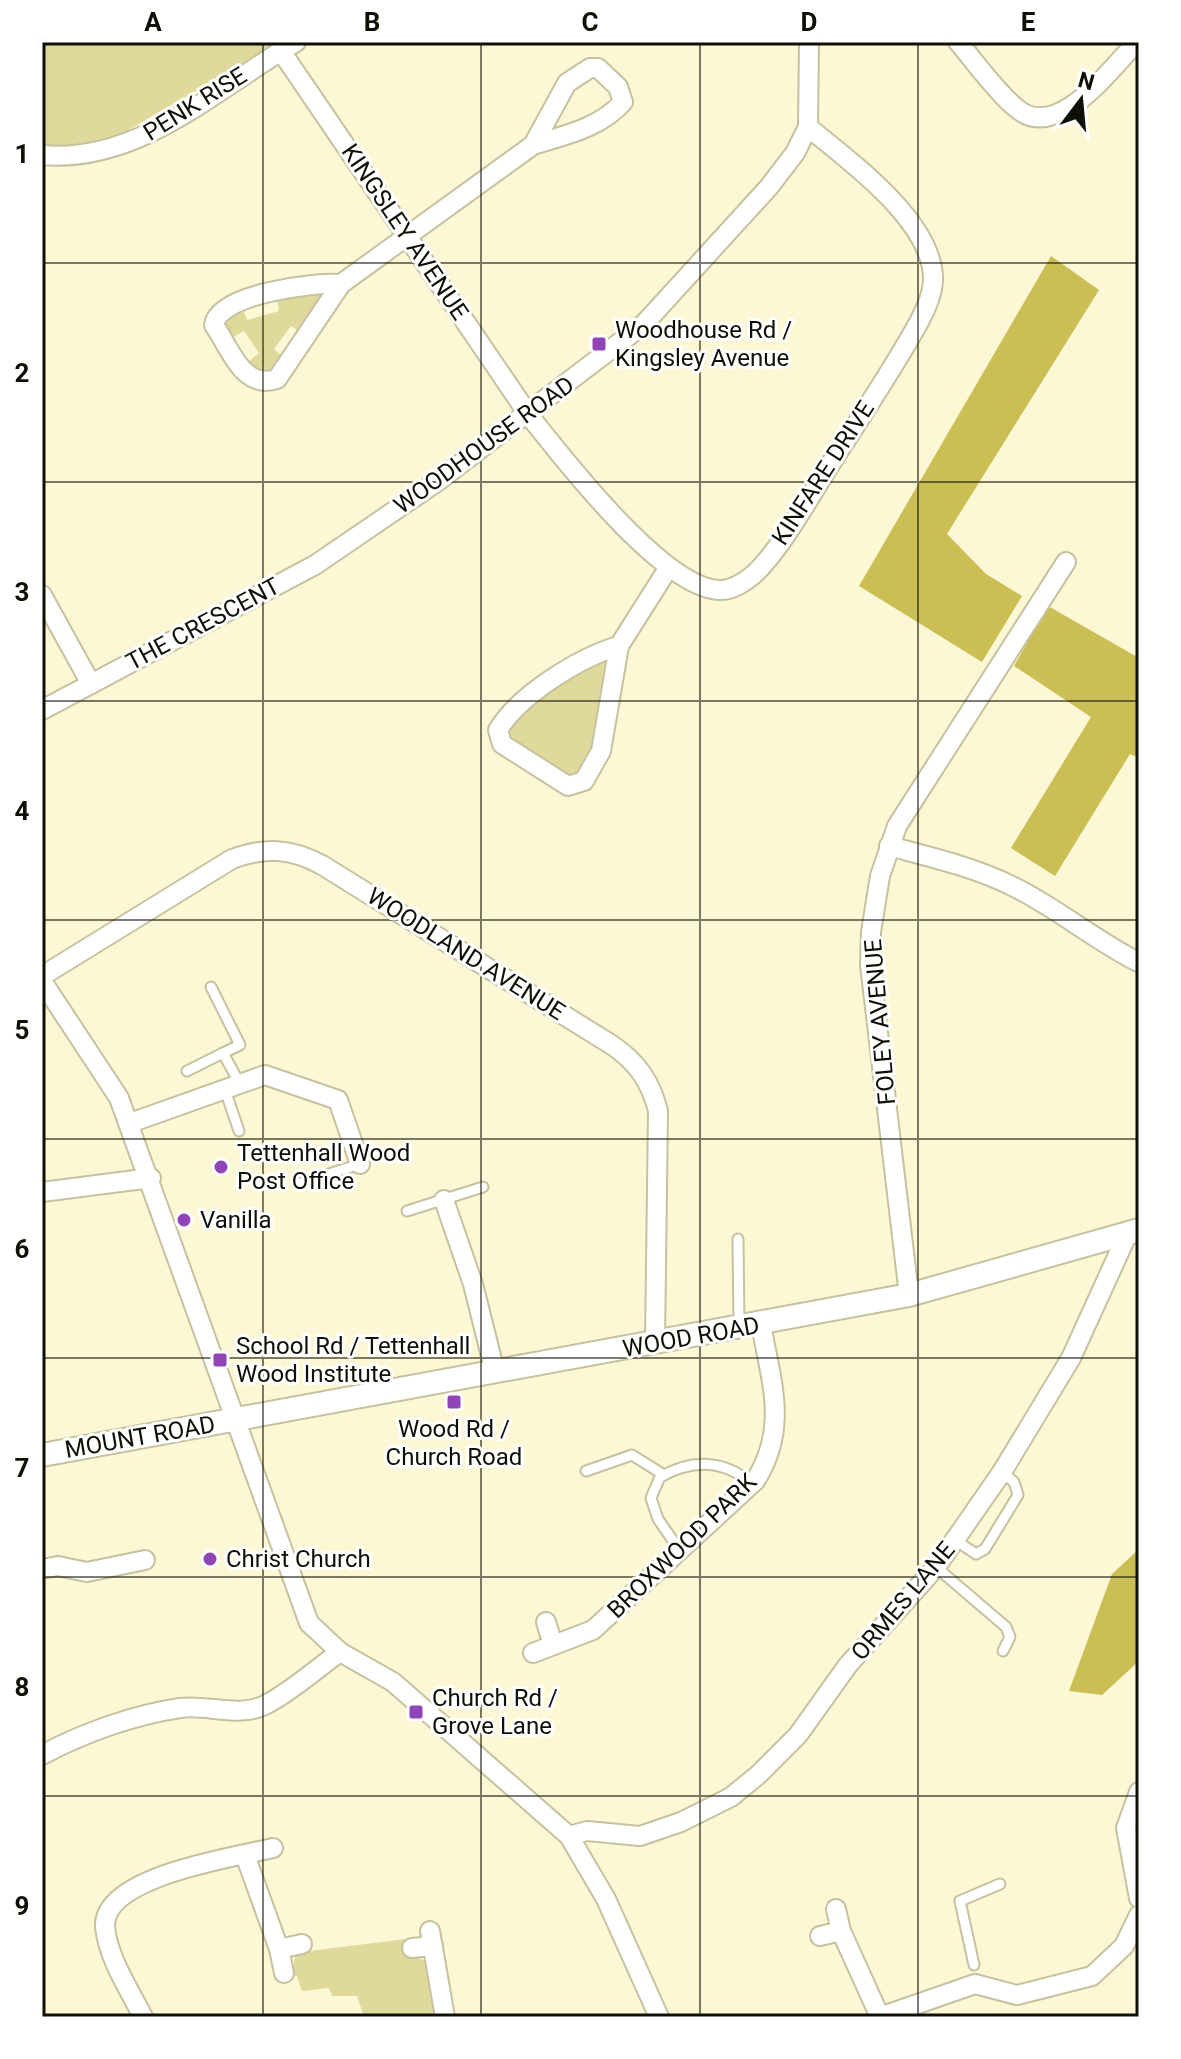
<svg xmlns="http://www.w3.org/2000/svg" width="1181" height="2059" font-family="Roboto,sans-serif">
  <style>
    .green { fill: #e0d99c }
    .forest { fill: #cbbe55 }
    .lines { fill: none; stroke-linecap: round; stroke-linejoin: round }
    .service-casing { stroke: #c6c2a0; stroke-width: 13 }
    .minor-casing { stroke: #c6c2a0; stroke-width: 22 }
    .tertiary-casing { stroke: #c6c2a0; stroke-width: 26 }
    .service { stroke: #fff; stroke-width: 9 }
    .minor { stroke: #fff; stroke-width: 18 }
    .tertiary { stroke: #fff; stroke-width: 22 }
    .grid { fill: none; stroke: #100f04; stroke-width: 2; stroke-opacity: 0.55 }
    .poi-dot { fill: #9045b7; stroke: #fff; stroke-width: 3 }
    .labels { text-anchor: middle; stroke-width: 6; stroke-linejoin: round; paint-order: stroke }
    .street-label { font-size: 24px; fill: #100f04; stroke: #fff }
    .poi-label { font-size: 24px; fill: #100f04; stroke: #fff; text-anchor: start }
    .neatline { fill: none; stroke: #100f04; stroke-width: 3 }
    .grid-label { font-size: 26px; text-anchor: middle; font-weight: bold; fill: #100f04 }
  </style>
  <rect width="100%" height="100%" fill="#fcf8d5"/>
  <g class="green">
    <path d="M42,42H280L106,143L56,148L42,146Z"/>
    <path d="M322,289L327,293L300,332L291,326L274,349L282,356L270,374L252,369L248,362L259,353L244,331L232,338L224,329L230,315L243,309L247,320L279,311L277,299Z"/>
    <path d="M597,658H605L609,666L597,745L576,779L510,740L507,731L522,712Z"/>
    <path d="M406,1939L408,1953L425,1961L432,1985L434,2017L363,2014L357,1996H332L329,1988L302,1991L297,1976L292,1975L295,1957L301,1952Z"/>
  </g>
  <g class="forest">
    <path d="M1051,256L1099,290L947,534L986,574L1022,596L982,662L859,586Z"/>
    <path d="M1048,606L1139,658V758L1130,754L1055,876L1011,848L1091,717L1014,666Z"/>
    <path d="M1139,1549V1661L1102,1695L1069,1691L1112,1574Z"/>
  </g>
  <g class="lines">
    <defs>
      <g id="service">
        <path d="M211,987L240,1045L223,1053L240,1084"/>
        <path d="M187,1071L223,1053"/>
        <path d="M225,1090L239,1131"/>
        <path d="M298,1184L360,1164"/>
        <path d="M407,1211L483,1187"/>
        <path d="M738,1239L739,1327"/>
        <path d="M586,1471L632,1455L664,1475"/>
        <path d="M955,1540L976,1554L985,1549L1018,1495L1014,1482L1002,1472"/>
        <path d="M680,1551L658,1519L651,1498L660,1477C692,1459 724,1459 752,1484"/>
        <path d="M936,1567L1006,1627L1010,1637L1003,1651"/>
        <path d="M974,1965L960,1901L1000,1884"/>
      </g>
      <g id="minor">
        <path d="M958,42C976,63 994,89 1015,107C1056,145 1111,68 1137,42"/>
        <path d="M281,51L528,414C562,457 665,591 721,590C732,590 745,582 753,575C778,553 808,500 826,471C857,422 891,373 919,322C925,311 932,295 933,282C936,223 849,161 808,127"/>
        <path d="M42,155C139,164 217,88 296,42"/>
        <path d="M341,284C314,282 218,294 214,325C231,350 243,390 277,379L341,284L533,145L567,83L590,68H598L618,87L623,102C600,128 565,135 533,145"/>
        <path d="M42,595L91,684"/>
        <path d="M619,646C580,657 519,695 498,730L502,744L568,786L584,781L601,751L619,646L669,567"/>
        <path d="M42,710L315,565L438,481L644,324L769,187L795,153L808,127L809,42"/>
        <path d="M889,846C930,857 974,867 1012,886C1056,907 1094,940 1138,962"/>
        <path d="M42,976L232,859C264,847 291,848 322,865L612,1045C637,1062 651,1082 658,1111L655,1343"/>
        <path d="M42,981L119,1098L309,1623L340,1652L393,1682L569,1836L606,1899L659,2017"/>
        <path d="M130,1123L265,1075L338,1100L360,1164"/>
        <path d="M42,1192L151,1178"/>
        <path d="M444,1200L473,1284L495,1372"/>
        <path d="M909,1295L870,965L871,932L880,876L897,826L1066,562"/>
        <path d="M42,1569L58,1566L87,1572L145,1560"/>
        <path d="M546,1622L553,1645"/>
        <path d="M533,1653L593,1630L755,1481C789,1428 771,1382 761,1324"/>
        <path d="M42,1755C83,1733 133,1715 180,1708C207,1704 239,1718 265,1705C291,1692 316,1669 340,1652"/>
        <path d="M1139,1792L1126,1828L1139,1898"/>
        <path d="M569,1836L587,1831L640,1836L681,1822L731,1797L758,1775L798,1735L848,1665L936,1567L1002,1472L1071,1358L1128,1233"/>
        <path d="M245,1855L279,1949L284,1973"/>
        <path d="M836,1909L841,1931L880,2017L975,1984L1017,1995L1092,1976L1124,1946L1139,1915"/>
        <path d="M430,1931L445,2017"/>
        <path d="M820,1936L841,1931"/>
        <path d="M412,1948L433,1946"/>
        <path d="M279,1949L302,1944"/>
        <path d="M143,2017C129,1989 108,1958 105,1927C102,1876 236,1857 273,1848"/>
      </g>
      <path id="tertiary" d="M42,1455L909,1295L1139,1230"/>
    </defs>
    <use href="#service" class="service-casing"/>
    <use href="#minor" class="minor-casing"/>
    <use href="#tertiary" class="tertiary-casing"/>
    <use href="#service" class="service"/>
    <use href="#minor" class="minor"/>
    <use href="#tertiary" class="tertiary"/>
  </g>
  <path class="grid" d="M263,42V2017M481,42V2017M700,42V2017M918,42V2017M42,263H1139M42,482H1139M42,701H1139M42,920H1139M42,1139H1139M42,1358H1139M42,1577H1139M42,1796H1139"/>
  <g class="poi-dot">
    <rect x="591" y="336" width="16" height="16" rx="4"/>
    <circle cx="221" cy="1167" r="8"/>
    <circle cx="184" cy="1220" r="8"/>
    <rect x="212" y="1352" width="16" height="16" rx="4"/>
    <rect x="446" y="1394" width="16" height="16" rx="4"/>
    <circle cx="210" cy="1559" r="8"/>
    <rect x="408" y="1704" width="16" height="16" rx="4"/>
  </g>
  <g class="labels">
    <g class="street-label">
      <text transform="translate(195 104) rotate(-32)" y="8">PENK RISE</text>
      <text transform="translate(405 232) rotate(56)" y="8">KINGSLEY AVENUE</text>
      <text transform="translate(484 445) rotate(-36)" y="8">WOODHOUSE ROAD</text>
      <text transform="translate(823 473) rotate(-57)" y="8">KINFARE DRIVE</text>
      <text transform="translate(203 624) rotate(-28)" y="8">THE CRESCENT</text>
      <text transform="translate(466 954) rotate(32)" y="8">WOODLAND AVENUE</text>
      <text transform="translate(880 1022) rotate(-95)" y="8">FOLEY AVENUE</text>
      <text transform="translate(691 1337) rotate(-10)" y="8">WOOD ROAD</text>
      <text transform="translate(140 1437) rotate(-10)" y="8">MOUNT ROAD</text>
      <text transform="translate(682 1546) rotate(-44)" y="8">BROXWOOD PARK</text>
      <text transform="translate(903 1601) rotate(-50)" y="8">ORMES LANE</text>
    </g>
    <g class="poi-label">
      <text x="615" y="338">Woodhouse Rd /<tspan x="615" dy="28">Kingsley Avenue</tspan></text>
      <text x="237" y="1161">Tettenhall Wood<tspan x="237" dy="28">Post Office</tspan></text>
      <text x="200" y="1228">Vanilla</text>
      <text x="236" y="1354">School Rd / Tettenhall<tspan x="236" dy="28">Wood Institute</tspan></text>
      <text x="454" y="1437" text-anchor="middle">Wood Rd /<tspan x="454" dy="28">Church Road</tspan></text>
      <text x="226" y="1567">Christ Church</text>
      <text x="432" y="1706">Church Rd /<tspan x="432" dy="28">Grove Lane</tspan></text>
    </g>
  </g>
  <rect width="1181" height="2059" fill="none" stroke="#ffffff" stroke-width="88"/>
  <g transform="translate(1081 100) rotate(16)" stroke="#ffffff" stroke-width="6" paint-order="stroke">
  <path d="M0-6L14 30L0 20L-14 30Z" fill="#100f04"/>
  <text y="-12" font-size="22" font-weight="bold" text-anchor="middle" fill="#100f04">N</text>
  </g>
  <rect x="44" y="44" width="1093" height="1971" class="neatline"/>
  <g class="grid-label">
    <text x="153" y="31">A</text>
    <text x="372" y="31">B</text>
    <text x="590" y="31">C</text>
    <text x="809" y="31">D</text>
    <text x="1028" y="31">E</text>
    <text x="22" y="163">1</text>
    <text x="22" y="382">2</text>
    <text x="22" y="601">3</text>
    <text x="22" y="820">4</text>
    <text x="22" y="1039">5</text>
    <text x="22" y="1258">6</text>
    <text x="22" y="1477">7</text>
    <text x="22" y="1696">8</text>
    <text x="22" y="1915">9</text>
  </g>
</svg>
